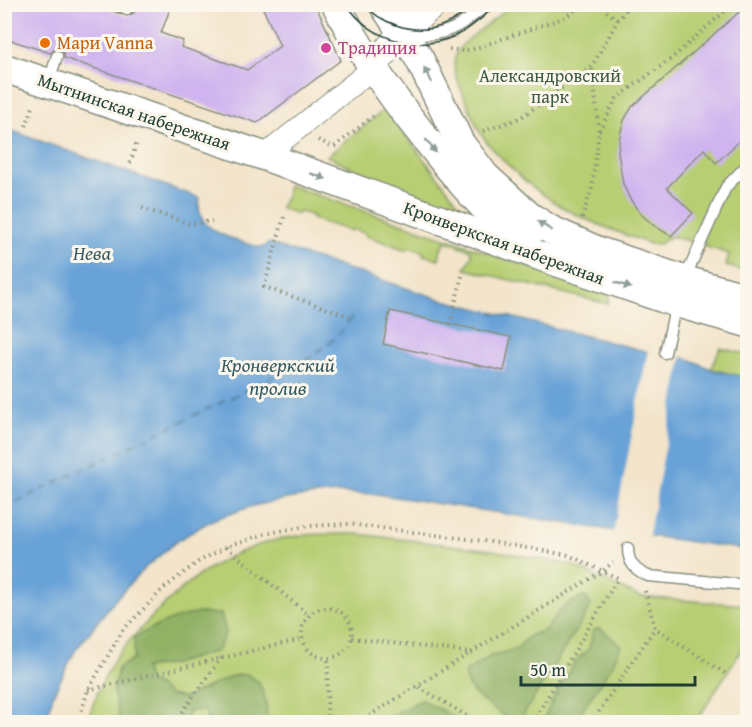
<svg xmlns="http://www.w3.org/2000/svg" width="752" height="727" font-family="'Gentium Book Plus',serif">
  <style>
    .green { fill: #b7ce73; stroke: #6b8654; stroke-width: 1.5 }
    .forest { fill: #91b165; stroke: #58774c; stroke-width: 1.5 }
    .water { fill: #67a2d7; stroke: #437086; stroke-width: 1.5 }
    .pier { fill: #f3e4ca }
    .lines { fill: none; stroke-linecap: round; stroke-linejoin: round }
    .ferry { stroke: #355b65; stroke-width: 1.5; stroke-dasharray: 8 6; stroke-linecap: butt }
    .building { fill: #cfb4ef }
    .service-casing { stroke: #89907f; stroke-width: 13 }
    .minor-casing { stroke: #89907f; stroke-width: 23 }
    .tertiary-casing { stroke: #89907f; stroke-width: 28 }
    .secondary-casing { stroke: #89907f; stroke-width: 31 }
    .path { stroke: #89907f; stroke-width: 4; stroke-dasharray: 1.5 4.5; stroke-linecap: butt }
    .service { stroke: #fff; stroke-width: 10 }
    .minor { stroke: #fff; stroke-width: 21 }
    .tertiary { stroke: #fff; stroke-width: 26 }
    .secondary { stroke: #fff; stroke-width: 28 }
    .tram { stroke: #1f3d34; stroke-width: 1.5 }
    .oneway { fill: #8f9e9a }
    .food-dot { fill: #e8710a; stroke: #fbf7ec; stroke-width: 2 }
    .hotel-dot { fill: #d1479c; stroke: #fbf7ec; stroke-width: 2 }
    .labels { text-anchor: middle; stroke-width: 6; stroke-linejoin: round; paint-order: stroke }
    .food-label { font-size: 18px; fill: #c56008; stroke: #fbf7ec; text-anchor: start }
    .hotel-label { font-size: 18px; fill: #b23c85; stroke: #fbf7ec; text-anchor: start }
    .park-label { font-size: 18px; fill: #3d5a41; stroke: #fbf7ec }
    .street-label { font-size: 18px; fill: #1f3d34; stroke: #fbf7ec }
    .water-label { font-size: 20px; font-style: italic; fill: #355b65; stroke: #fbf7ec }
  </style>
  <rect width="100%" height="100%" fill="#fbf7ec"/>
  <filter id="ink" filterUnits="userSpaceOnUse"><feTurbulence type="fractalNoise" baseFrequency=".0167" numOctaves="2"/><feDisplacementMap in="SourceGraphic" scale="12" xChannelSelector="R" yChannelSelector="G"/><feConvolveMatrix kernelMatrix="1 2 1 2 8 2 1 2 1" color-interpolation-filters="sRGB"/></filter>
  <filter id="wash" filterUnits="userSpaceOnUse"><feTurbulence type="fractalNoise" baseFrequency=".008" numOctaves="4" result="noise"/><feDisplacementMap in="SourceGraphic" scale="24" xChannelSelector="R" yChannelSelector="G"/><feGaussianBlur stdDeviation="1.35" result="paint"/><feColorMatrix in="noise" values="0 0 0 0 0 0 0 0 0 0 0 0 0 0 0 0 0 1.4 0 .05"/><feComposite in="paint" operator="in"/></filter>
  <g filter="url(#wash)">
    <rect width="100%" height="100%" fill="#f3e4ca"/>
    <g class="green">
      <path d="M512,5H747V272L726,266L729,254L672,236L659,244H651C592,223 554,211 508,165C500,156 490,147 483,137C475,125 470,109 464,96C455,76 447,59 465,42Z"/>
      <path d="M385,109L470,218L467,222L327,156Z"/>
      <path d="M288,185L610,294L608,304L465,269L472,255L471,250L445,241L443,247H441L439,259L423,255L424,252L409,247L407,250L366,236V234L353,229L351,231L312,219L313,216L298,211L297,214L280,208L283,201H285Z"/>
      <path d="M720,348L747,354V378L711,369Z"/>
      <path d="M357,534L492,550L572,565L640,597L747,605V641L696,722H87C93,703 101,682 112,664C121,648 135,635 147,622C186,581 223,552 280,539C305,533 331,534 357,534Z"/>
    </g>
    <g class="forest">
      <path d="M582,597L587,598L591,606L520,720L513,721C499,712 459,691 466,671L491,656L516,649L529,636L545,630L562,608Z"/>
      <path d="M199,613L221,614L226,632L217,651L173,664L145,668L148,682L160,687L169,695L184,698L232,676L246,674L259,682L266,702L267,722H208L205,710L188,711L187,722H120L113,691L118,668L134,659V638C154,626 176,616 199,613Z"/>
      <path d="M596,629H601L621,646L612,666L574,722H543C550,702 563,682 574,664C583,649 590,658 592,633Z"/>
      <path d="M421,700L459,719L461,722H379Z"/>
    </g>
    <path class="water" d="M4,128L200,198C192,232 235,239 258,247H264L268,243L440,299L645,351L689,359L711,369L747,378V550L609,530L376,494L336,493L292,498L253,506L212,520L177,541L144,569L113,602L75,651L53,695L46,722H5Z"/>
    <path class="pier" d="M648,350L682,357L648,539L613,534Z"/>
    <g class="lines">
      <path class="ferry" d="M4,509L36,492L257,385L311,357L338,336L352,317"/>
    </g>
    <g id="blocks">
      <g class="building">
        <path d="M4,4H109L112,11L127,16L134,13L133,4H172L161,33L183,41L181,47L247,70L280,46L261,4H315L341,60L257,123L64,58V54L60,49H55L50,53L4,38Z"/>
        <path d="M747,5V134L716,163L704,149L667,188L693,213L671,236L653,225L640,213L630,199L623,184L618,152L620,135L624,120L632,107Z"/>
        <path d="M390,311L511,337L504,371L383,344Z"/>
      </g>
    </g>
  </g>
  <g filter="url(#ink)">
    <use href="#blocks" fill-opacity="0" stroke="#89907f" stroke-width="1.5"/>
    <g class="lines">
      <defs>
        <g id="service">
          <path d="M116,4L127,9"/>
          <path d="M407,33C442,40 462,26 488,4"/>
          <path d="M49,81L57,56"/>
          <path d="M685,278L726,187L748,164"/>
          <path d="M665,353L676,304"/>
          <path d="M628,548C628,563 635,570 648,576L748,585"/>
        </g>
        <path id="minor" d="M264,156L373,68"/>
        <path id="tertiary" d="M373,68L402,31L435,4"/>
        <g id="secondary">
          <path d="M336,4C360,53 392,97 425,138C456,177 486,215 527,244"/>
          <path d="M383,4L419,58L460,143L485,176L529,216L551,230L598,251L684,280L748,298"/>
          <path d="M4,68L264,156L548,259L677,303L748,323"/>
        </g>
      </defs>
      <use href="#service" class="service-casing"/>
      <use href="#minor" class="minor-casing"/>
      <use href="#tertiary" class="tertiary-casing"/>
      <use href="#secondary" class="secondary-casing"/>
      <g class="path">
        <path d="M597,4L618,20"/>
        <path d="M449,49L463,51L473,49L563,18L585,4"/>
        <path d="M26,126L34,104"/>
        <path d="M483,131L520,118L592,66L618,20L630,4"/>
        <path d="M599,131L617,98L672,58L733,4"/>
        <path d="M318,140L334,147L376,114"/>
        <path d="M130,163L137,142"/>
        <path d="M142,208L190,224L212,221"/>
        <path d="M284,217L264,287L352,317"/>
        <path d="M582,218L592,188L599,131L592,66"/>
        <path d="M450,324L462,276"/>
        <path d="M226,547L309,615"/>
        <path d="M645,591L655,628L725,673"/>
        <circle cx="327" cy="633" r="25"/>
        <path d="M352,638L473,653"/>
        <path d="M419,687L477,722"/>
        <path d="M88,690L302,639"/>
        <path d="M78,722L88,690L123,630L164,588L198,562L226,547L268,533L308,526L349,524L492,542L568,555L618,578L533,722"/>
        <path d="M175,722L222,657"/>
        <path d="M327,722L328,659"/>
        <path d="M359,722L604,570L613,562"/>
        <path d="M592,722L655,628"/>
      </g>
      <use href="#service" class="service"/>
      <use href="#minor" class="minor"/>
      <use href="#tertiary" class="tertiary"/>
      <use href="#secondary" class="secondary"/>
      <g class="tram">
        <path d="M347,4C370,42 423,54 461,33C475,25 486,14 498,4"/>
        <path d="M364,4C380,23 410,33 434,28C450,24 464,14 476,4"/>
      </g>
    </g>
    <defs><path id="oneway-solid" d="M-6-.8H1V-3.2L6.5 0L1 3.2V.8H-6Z" transform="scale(1.5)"/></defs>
    <g class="oneway">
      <use href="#oneway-solid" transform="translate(428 75) rotate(-117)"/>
      <use href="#oneway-solid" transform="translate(431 146) rotate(52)"/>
      <use href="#oneway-solid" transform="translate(318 176) rotate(20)"/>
      <use href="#oneway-solid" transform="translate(545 226) rotate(-148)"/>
      <use href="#oneway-solid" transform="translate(623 285) rotate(19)"/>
    </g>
  </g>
  <circle class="food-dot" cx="45" cy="43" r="6"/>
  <circle class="hotel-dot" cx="326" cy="48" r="6"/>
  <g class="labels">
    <g class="food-label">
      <text x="57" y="49">Мари Vаnnа</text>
    </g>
    <g class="hotel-label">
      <text x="338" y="54">Традиция</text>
    </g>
    <g class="park-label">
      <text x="550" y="82">Александровский<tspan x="550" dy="21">парк</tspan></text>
    </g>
    <g class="street-label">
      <text transform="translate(134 112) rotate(19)" y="6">Мытнинская набережная</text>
      <text transform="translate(504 243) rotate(20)" y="6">Кронверкская набережная</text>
    </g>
    <g class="water-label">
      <text x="92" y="260">Нева</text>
      <text x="278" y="372">Кронверкский<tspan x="278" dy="23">пролив</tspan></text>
    </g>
  </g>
  <rect width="752" height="727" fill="none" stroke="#fbf7ec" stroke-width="24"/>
  <path d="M521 676v9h174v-9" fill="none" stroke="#1f3d34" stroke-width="3"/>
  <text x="530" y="676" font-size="18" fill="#1f3d34" stroke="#fbf7ec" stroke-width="4.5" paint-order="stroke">50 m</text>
</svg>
